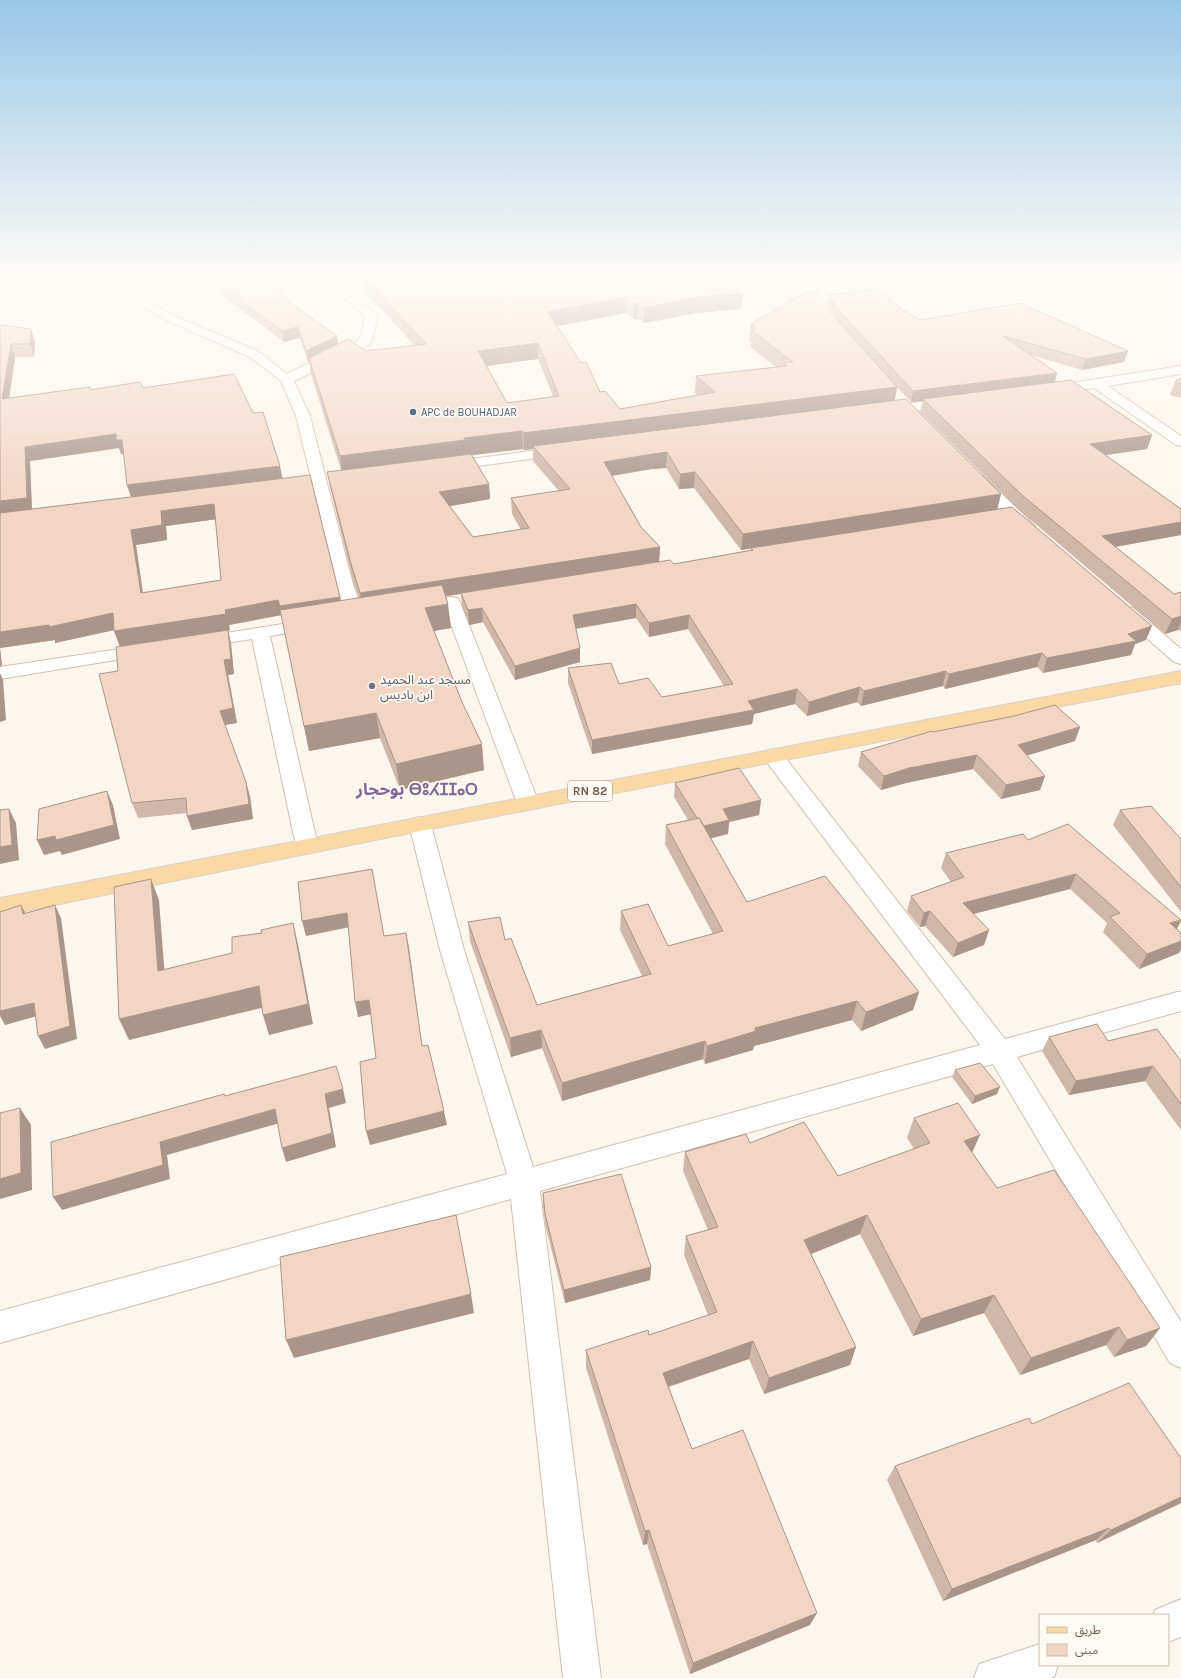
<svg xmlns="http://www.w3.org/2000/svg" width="1181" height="1678" font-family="Karla,'Noto Sans Arabic','Noto Sans Tifinagh',sans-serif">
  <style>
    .industrial { fill: #efe9e4 }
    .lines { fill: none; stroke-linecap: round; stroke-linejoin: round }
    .minor-casing { stroke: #d1beb0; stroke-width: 2 }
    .secondary-casing { stroke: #d6c0b0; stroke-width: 2 }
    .primary-casing { stroke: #dad1cd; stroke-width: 2 }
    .minor { fill: #fff; fill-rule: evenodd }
    .secondary { fill: #fff; fill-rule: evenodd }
    .primary { fill: #fbd9a5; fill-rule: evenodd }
    .wall { fill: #d1b7a8; fill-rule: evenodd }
    .shaded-wall { fill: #aa9588 }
    .building { fill: #f3d5c3; stroke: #aa9588; fill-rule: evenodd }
    .service-dot { fill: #5c6f8a; stroke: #fffaf3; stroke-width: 1.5 }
    .worship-dot { fill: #6b7280; stroke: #fffaf3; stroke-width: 1.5 }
    .labels { text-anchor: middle; stroke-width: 3.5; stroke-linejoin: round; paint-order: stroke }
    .far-service-label { font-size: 11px; fill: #4e5e75; stroke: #fffaf3; text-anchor: start }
    .shield { fill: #fffaf3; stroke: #a28b7f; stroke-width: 1 }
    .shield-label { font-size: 12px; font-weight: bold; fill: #7a5c4d }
    .worship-label { font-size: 13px; fill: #5b616d; stroke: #fffaf3; text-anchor: start }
    .district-label { font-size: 17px; font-weight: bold; fill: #846695; stroke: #fffaf3 }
  </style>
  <rect width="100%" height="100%" fill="#fdf6ec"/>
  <path class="industrial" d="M0,275H121V283L0,292Z"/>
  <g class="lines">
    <defs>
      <g id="minor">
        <path d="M355,275H372L371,277L343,286L378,316L371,342L369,345L292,382H282L281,379L282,376L359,340L366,317L329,285L331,283Z"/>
        <path d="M800,275H811L833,319L831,321H823L821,319Z"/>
        <path d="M1181,366V374L1108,386L1181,436V446L1176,445L1094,388L1051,394L1046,393L1044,390L1046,387L1051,386Z"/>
        <path d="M951,398L956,399L958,402L956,405L884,415L879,414L877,411L879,408L884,407Z"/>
        <path d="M562,447L567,448L569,451L567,454L448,470L443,469L441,466L443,463L448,462Z"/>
        <path d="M978,475L983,476L1034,525L1036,528L1034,531L1028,533L1022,531L973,482L971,479L973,476Z"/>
        <path d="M1127,607L1133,608L1181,649V664L1174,662L1121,616L1118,612L1121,608Z"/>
        <path d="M314,619L320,620L323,624L320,628L270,636L318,846L315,851L307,854L299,851L296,846L252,639L200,647L194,646L191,642L194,638L200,637Z"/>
        <path d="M146,645L152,646L155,650L152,654L0,679V667Z"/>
        <path d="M773,749L780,751L1005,1039L1181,991V1011L1017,1057L1181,1322V1368L1170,1363L993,1064L540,1191L601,1678H563L511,1199L0,1343V1311L507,1174L440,950L409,824L412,819L420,817L428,819L431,824L464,950L533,1167L980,1045L766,761L763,756L766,751Z"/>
        <path d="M1181,1599V1637L1168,1642V1615H1153L1155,1610Z"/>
        <path d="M1040,1644V1665H1058L1054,1677L1050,1678H974L979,1664Z"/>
      </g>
      <g id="secondary">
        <path d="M129,275H139V285L150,302L174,316L258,351L293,379L310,416L352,581L362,611L371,612L374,616L371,620L355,622L349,621L346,617L336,581L296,416L281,381L250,357L166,320L142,306L127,285Z"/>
        <path d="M451,597L457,598L460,602L539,803L536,808L528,810L520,808L517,803L445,608L419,612L413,611L410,607L413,603Z"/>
      </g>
      <path id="primary" d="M1181,671V683L420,831L0,916V898Z"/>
    </defs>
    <use href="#minor" class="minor-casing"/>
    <use href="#secondary" class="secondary-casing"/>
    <use href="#primary" class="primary-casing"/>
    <use href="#minor" class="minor"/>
    <use href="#secondary" class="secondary"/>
    <use href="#primary" class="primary"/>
  </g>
  <g class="wall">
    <path d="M215,275H270L291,304L339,344L366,351L415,346L366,292L364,277L365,276V275H725L743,294L741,309L696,313L644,323L637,319H634L626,313L557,326L600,392L620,409L697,395L695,393L696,376L776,367L751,347V342L749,340L751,324L823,304L832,314L827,305L829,295L905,311L920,320L1128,351L1124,362L1082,370L1031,355L1057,373L1055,382L1152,435L1147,449L1105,455L1181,509V535L1115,547L1174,594L1181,592V631L1178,630L1165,634L1019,510L920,412L923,401L911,402L897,387L895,400L1001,494L997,509L1146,640L1135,644L1131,655L1043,673L1037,667L945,689L943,686L861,706L857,702L807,716L795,704L754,714L752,724L592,754L568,683V668L662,697L724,686L688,629L649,637L636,618L576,629L580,648V662L515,680L483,622L469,625L462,607L461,594L446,596L451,628L434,631L484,770L400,790L380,738L309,751L281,615L229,625L230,630H228L231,644L234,674L228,675L237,723L225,725L246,782L250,797L253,819L192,830L187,816V813L138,818L132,803L118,671L120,647L114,630L55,643V640L0,648L2,665L0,666V325L31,329L35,342L34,357H15L9,398L90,387V390L143,388L282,479L341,601L359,598L353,581L330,487L327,472L341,470L311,374L309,362H308L300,338L284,342L222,295ZM538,359L553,396L507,403L487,366ZM119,448L121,454H124L127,485L131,497L32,509L30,461ZM523,449L524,450L533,449V461L559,491L511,498L512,514L521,530L473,537L449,506L490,499L489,484L472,455ZM666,468L679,489L694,488L741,550L751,548V550L674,564L659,562L660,547L641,527L612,476L652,469ZM216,519L221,580L143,593L136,545L167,540L166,526Z"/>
    <path d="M1181,378V398L1170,395L1175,382Z"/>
    <path d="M1080,727L1075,741L1027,755L1045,776L1040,790L1001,799L973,769L906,783L881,790L858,766L861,752L933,732Z"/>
    <path d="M675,783L761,800L759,815L729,822L728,834L711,838L747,902L919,992L913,1010L861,1031L852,1020L754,1046L753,1050L705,1064L703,1059L562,1101L542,1048L511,1057L470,941L468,922L505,940L537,1005L642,976L620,930L621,911L668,946L713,934L665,844L666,825L688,820L674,797Z"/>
    <path d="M1120,810L1181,839V912L1113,825Z"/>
    <path d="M1028,840L1181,921L1177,929L1181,933V949L1179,953L1139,969L1103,932L1107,923L1070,889L973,914L989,930L984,945L953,957L925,926L920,927L907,911L911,896L951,882L941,868L946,853Z"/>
    <path d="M1049,1037L1108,1041L1181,1061V1130L1145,1081L1069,1095L1042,1051Z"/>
    <path d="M955,1070L997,1094L972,1104L952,1077Z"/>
    <path d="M914,1118L972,1153L997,1188L1160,1328L1146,1346L1114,1357L1106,1345L1020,1375L984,1313L913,1336L860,1234L811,1254L856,1347L850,1365L764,1394L749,1359L669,1387L692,1449L810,1625L690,1674L647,1544L643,1545L586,1368V1350L649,1335L708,1315L684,1255L686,1236L708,1230L683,1171L685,1152L750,1143L838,1176L914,1149L907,1138Z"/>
    <path d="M543,1193L651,1267L650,1280L565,1303L546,1228L543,1206Z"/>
    <path d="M1032,1424L1181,1458V1503L1097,1543L1096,1540L943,1601L887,1480L895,1466Z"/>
  </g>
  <g class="shaded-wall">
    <path d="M0,275H89L0,283Z"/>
    <path d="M743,294L741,309L696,313L644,323V308L697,297Z"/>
    <path d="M626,297V313L548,328V312Z"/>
    <path d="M637,303V319H634V304Z"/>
    <path d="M298,327L300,338L284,342L282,331Z"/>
    <path d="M31,329L35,342L34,357L30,344Z"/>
    <path d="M337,336L339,348L309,358V362H308L306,351Z"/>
    <path d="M538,343V359L479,367L478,351Z"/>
    <path d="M11,344L15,357L7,413L2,399Z"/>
    <path d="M1128,351L1124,362L1082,370L1086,359Z"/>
    <path d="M1057,373L1054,384L923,399V401L911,402L913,391Z"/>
    <path d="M897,387L894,404L533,446V449L524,450L523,433Z"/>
    <path d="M522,431L523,449L466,456L342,473L340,456L464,438Z"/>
    <path d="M116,434L122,440L126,454H121L119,448L30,461L32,512L0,516V501L25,447Z"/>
    <path d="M1152,435L1147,449L1086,458L1090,444Z"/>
    <path d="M667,452L666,468L652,469L603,477L604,462L653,454Z"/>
    <path d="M280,466L283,481L132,500L127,485Z"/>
    <path d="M695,472L694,488L679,489L680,474Z"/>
    <path d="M489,484L490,499L440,508L439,492Z"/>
    <path d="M1001,494L997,510L741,550L743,534Z"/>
    <path d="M214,504L218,519L166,526L167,540L136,545L145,609L141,593L131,530L161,511Z"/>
    <path d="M1181,522V535L1097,550L1102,536Z"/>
    <path d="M660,547L659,563L363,609L360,593Z"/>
    <path d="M340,597L343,612L282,615L229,625L230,630H228L231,644L234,674L228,675L237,723L224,725L220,711L224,660L120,647L114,631L278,600Z"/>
    <path d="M448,604L451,628L427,632L425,608Z"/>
    <path d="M636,604V618L573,629V615Z"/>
    <path d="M482,608L483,622L469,625L468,610Z"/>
    <path d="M113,613L119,629L55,643V640L0,648L2,665L0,666V632Z"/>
    <path d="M689,615L688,629L649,637V623Z"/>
    <path d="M1181,616V622L1178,630L1165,634L1172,619Z"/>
    <path d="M1152,626L1146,640L1135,644L1131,655L1043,673L1047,658Z"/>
    <path d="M580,648V662L515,680V666Z"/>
    <path d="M1042,653L1037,667L945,689L949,674Z"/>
    <path d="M946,671L943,686L861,706L864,691Z"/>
    <path d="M0,673L3,680L6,720L0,722Z"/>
    <path d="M860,687L857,702L807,716L809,702Z"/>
    <path d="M797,689L795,704L754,714L752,724L592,754V740Z"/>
    <path d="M376,713L380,738L309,751L304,726Z"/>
    <path d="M1080,727L1075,741L1013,760L1018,745Z"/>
    <path d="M482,744L484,770L400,790L396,764Z"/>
    <path d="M977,755L973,769L906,783L881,790L884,776L909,768Z"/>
    <path d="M1045,776L1040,790L1001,799L1006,785Z"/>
    <path d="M246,782L250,797L253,819L192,830L187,816Z"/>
    <path d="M107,791L113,805L120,839L62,855L60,851L44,855L37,840Z"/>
    <path d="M761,800L759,815L729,822L728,834L700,841L702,826L723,809Z"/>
    <path d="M9,809L16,823L19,860L0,864V847Z"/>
    <path d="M1076,874L1070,889L958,918L963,903Z"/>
    <path d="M151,879L159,900L166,991L158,971Z"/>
    <path d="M21,905L28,918L23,914Z"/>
    <path d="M55,905L61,918L77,1039L45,1049L38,1036Z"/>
    <path d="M930,911L925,926L920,927L924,913Z"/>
    <path d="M347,913L350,927L306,936L302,921Z"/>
    <path d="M1181,921L1173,935L1170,923Z"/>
    <path d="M293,923L298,944L313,1024L269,1035L263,1015Z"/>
    <path d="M989,930L984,945L953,957L958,943Z"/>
    <path d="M406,933L409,947L424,1061L422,1046Z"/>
    <path d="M1181,941V949L1179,953L1139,969L1147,954Z"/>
    <path d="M259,986L265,1007L129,1040L119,1019Z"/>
    <path d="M919,992L913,1010L861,1031L866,1012Z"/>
    <path d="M369,1000L372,1014L358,1017L355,1002Z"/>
    <path d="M857,1001L852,1020L754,1046L753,1050L705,1064L707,1046L755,1028Z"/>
    <path d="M34,1003L41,1015L5,1025L0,1016V1011Z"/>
    <path d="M541,1030L542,1048L511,1057L510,1038Z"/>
    <path d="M705,1041L703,1059L562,1101V1083Z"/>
    <path d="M1153,1066L1145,1081L1069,1095L1076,1081Z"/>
    <path d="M1000,1087L997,1094L972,1104L975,1096Z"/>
    <path d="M343,1089L346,1103L329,1108L336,1147L286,1162L282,1148L325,1094Z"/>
    <path d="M20,1108L31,1125L32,1190L0,1199V1179Z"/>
    <path d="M275,1109L280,1123L167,1155L170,1179L62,1210L53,1197L160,1142Z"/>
    <path d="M444,1111L447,1125L370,1145L366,1131Z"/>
    <path d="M980,1135L971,1155L964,1141Z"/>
    <path d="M867,1215L860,1234L799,1259L804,1240Z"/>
    <path d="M651,1267L650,1280L565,1303L564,1290Z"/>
    <path d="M471,1294L474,1313L294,1358L286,1340Z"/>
    <path d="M994,1295L984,1313L913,1336L921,1319Z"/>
    <path d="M1119,1327L1106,1345L1020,1375L1031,1358Z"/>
    <path d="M1160,1328L1146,1346L1114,1357L1127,1340Z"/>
    <path d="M753,1341L749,1359L661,1389L663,1373Z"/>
    <path d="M856,1347L850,1365L764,1394L769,1378Z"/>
    <path d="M1181,1497V1503L1097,1543L1111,1530Z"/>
    <path d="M1109,1528L1096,1540L943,1601L952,1589Z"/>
    <path d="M649,1530L647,1544L643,1545L645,1531Z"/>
    <path d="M817,1613L810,1625L690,1674L693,1663Z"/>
  </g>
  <g class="building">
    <path d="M217,275H270L291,304L337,336L306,351L298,327L282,331L220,285Z"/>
    <path d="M373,275H725L743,294L697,297L644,308L637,303L634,304L626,297L548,312L581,363L586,362L600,392L605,391L620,409L715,392L696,376L787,366L784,363L793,362L752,331L756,328L751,324L804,293L816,291L823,304L897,387L523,433L522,431L464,438L465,440L340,456L309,358L348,339L366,351L426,344L364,277ZM538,343L559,396L507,403L478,351Z"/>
    <path d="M876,289L905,311L920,320L1020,303L1128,351L1086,359L1003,336L1057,373L913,391L834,305L829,295Z"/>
    <path d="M0,325L31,329L30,344H11L2,399L90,387V390L140,382L143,388L234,374L253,413L263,412L280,466L127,485L122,440H116V434L25,447L27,498L0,501Z"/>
    <path d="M1181,378V384L1175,382Z"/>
    <path d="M1071,380L1152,435L1090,444L1181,509V522L1102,536L1174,594L1181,592V616L1172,619L1023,496L923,399Z"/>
    <path d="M906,399L1001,494L743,534L695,472L680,474L667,452L653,454L604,462L641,527L660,547L360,593L351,564L327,472L471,454L489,484L439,492L473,537L529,528L511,498L570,489L533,446Z"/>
    <path d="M310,475L340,597L280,606L278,600L225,610L226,614L114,631L113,613L49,627V625L0,632V513ZM214,504L221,580L141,593L131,530L162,525L161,511Z"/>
    <path d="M1012,507L1152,626L1128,634L1136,641L1047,658L1042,653L949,674L946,671L864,691L860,687L809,702L797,689L748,701L754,710L592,740L568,668L611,663L619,684L648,678L662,697L733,684L689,615L649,623L636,604L573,615L580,648L515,666L482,608L468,610L461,593L670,560L674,564L753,550L751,548Z"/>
    <path d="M442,585L448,604L425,608L462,702L482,744L396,764L376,713L304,726L280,610Z"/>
    <path d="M228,630L231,659L224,660L233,708L220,711L246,782L249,804L187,816L186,798L132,803L99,674L118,671L116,647Z"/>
    <path d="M1055,705L1080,727L1018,745L1045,776L1006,785L977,755L909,768L884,776L861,752L932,731L933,732L1014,716Z"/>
    <path d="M739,768L761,800L723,809L729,820L704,826L699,818H697L675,783Z"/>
    <path d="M107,791L114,825L56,840L55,836L37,840L39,809Z"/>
    <path d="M1151,806L1181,839V887L1120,810Z"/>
    <path d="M9,809L12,845L0,847V810Z"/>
    <path d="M699,818L747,902L825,876L919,992L866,1012L857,1001L755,1028L756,1031L707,1046L705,1041L562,1083L541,1030L510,1038L468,922L500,917L505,940L511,938L537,1005L651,974L621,911L648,904L668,946L723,931L666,825Z"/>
    <path d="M1068,824L1181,920L1170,923L1181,933V941L1147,954L1110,917L1120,913L1076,874L963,903L989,930L958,943L930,911L924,913L911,896L964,877L946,853L1023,834L1028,840Z"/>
    <path d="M372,869L384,936L406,933L422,1046L428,1045L444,1111L366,1131L360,1062L376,1058L369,1000L355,1002L347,913L302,921L298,882Z"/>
    <path d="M151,879L158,971L232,953V937L262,933L261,930L293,923L308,1004L263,1015L259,986L119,1019L114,887Z"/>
    <path d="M21,905L23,914L55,905L70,1026L38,1036L34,1003L0,1011V912Z"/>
    <path d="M1097,1024L1108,1041L1157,1029L1181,1061V1104L1153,1066L1076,1081L1049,1037Z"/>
    <path d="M980,1063L1000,1087L975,1096L955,1070Z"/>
    <path d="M336,1066L343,1089L325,1094L332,1133L282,1148L275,1109L160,1142L163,1165L53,1197L51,1142L224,1094L225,1096Z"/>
    <path d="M958,1103L980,1135L964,1141L997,1188L1054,1170L1160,1328L1127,1340L1119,1327L1031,1358L994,1295L921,1319L867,1215L804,1240L856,1347L769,1378L753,1341L663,1373L692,1449L743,1430L817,1613L693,1663L649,1530L645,1531L586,1350L648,1330L649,1335L717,1312L686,1236L718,1227L685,1152L746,1134L750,1143L804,1122L838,1176L930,1143L914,1118Z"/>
    <path d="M20,1108L21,1173L0,1179V1113Z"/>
    <path d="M621,1174L651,1267L564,1290L545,1214L543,1193Z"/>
    <path d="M456,1215L471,1294L286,1340L280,1257Z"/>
    <path d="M1129,1383L1181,1458V1497L1111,1530L1109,1528L952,1589L895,1466L1029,1418L1032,1424Z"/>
  </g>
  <linearGradient id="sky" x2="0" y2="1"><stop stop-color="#97c7e8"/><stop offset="0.54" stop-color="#fefbf6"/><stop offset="1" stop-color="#fefbf6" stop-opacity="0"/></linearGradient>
  <rect width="1181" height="510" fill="url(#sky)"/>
  <circle class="service-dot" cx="413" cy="412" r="4"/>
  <circle class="worship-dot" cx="372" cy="686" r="4"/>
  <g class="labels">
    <g class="far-service-label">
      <text x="421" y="416">APC de BOUHADJAR</text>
    </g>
    <rect class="shield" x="568" y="781" width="44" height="20" rx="3"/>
    <g class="shield-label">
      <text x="590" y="795">RN 82</text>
    </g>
    <g class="worship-label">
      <text x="380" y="684">مسجد عبد الحميد<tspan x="380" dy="15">ابن باديس</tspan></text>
    </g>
    <g class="district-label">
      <text x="417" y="795">بوحجار ⴱⵓⵃⵊⵊⴰⵔ</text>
    </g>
  </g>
  <rect x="1039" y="1614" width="130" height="52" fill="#fffaf3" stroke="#cabbb1"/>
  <rect x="1047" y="1627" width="20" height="6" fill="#fbd9a5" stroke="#cabbb1"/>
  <text x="1075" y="1634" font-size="12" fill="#7a5c4d">طريق</text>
  <rect x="1047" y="1644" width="20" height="12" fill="#f3d5c3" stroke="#cabbb1"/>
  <text x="1075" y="1654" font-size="12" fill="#7a5c4d">مبنى</text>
</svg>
